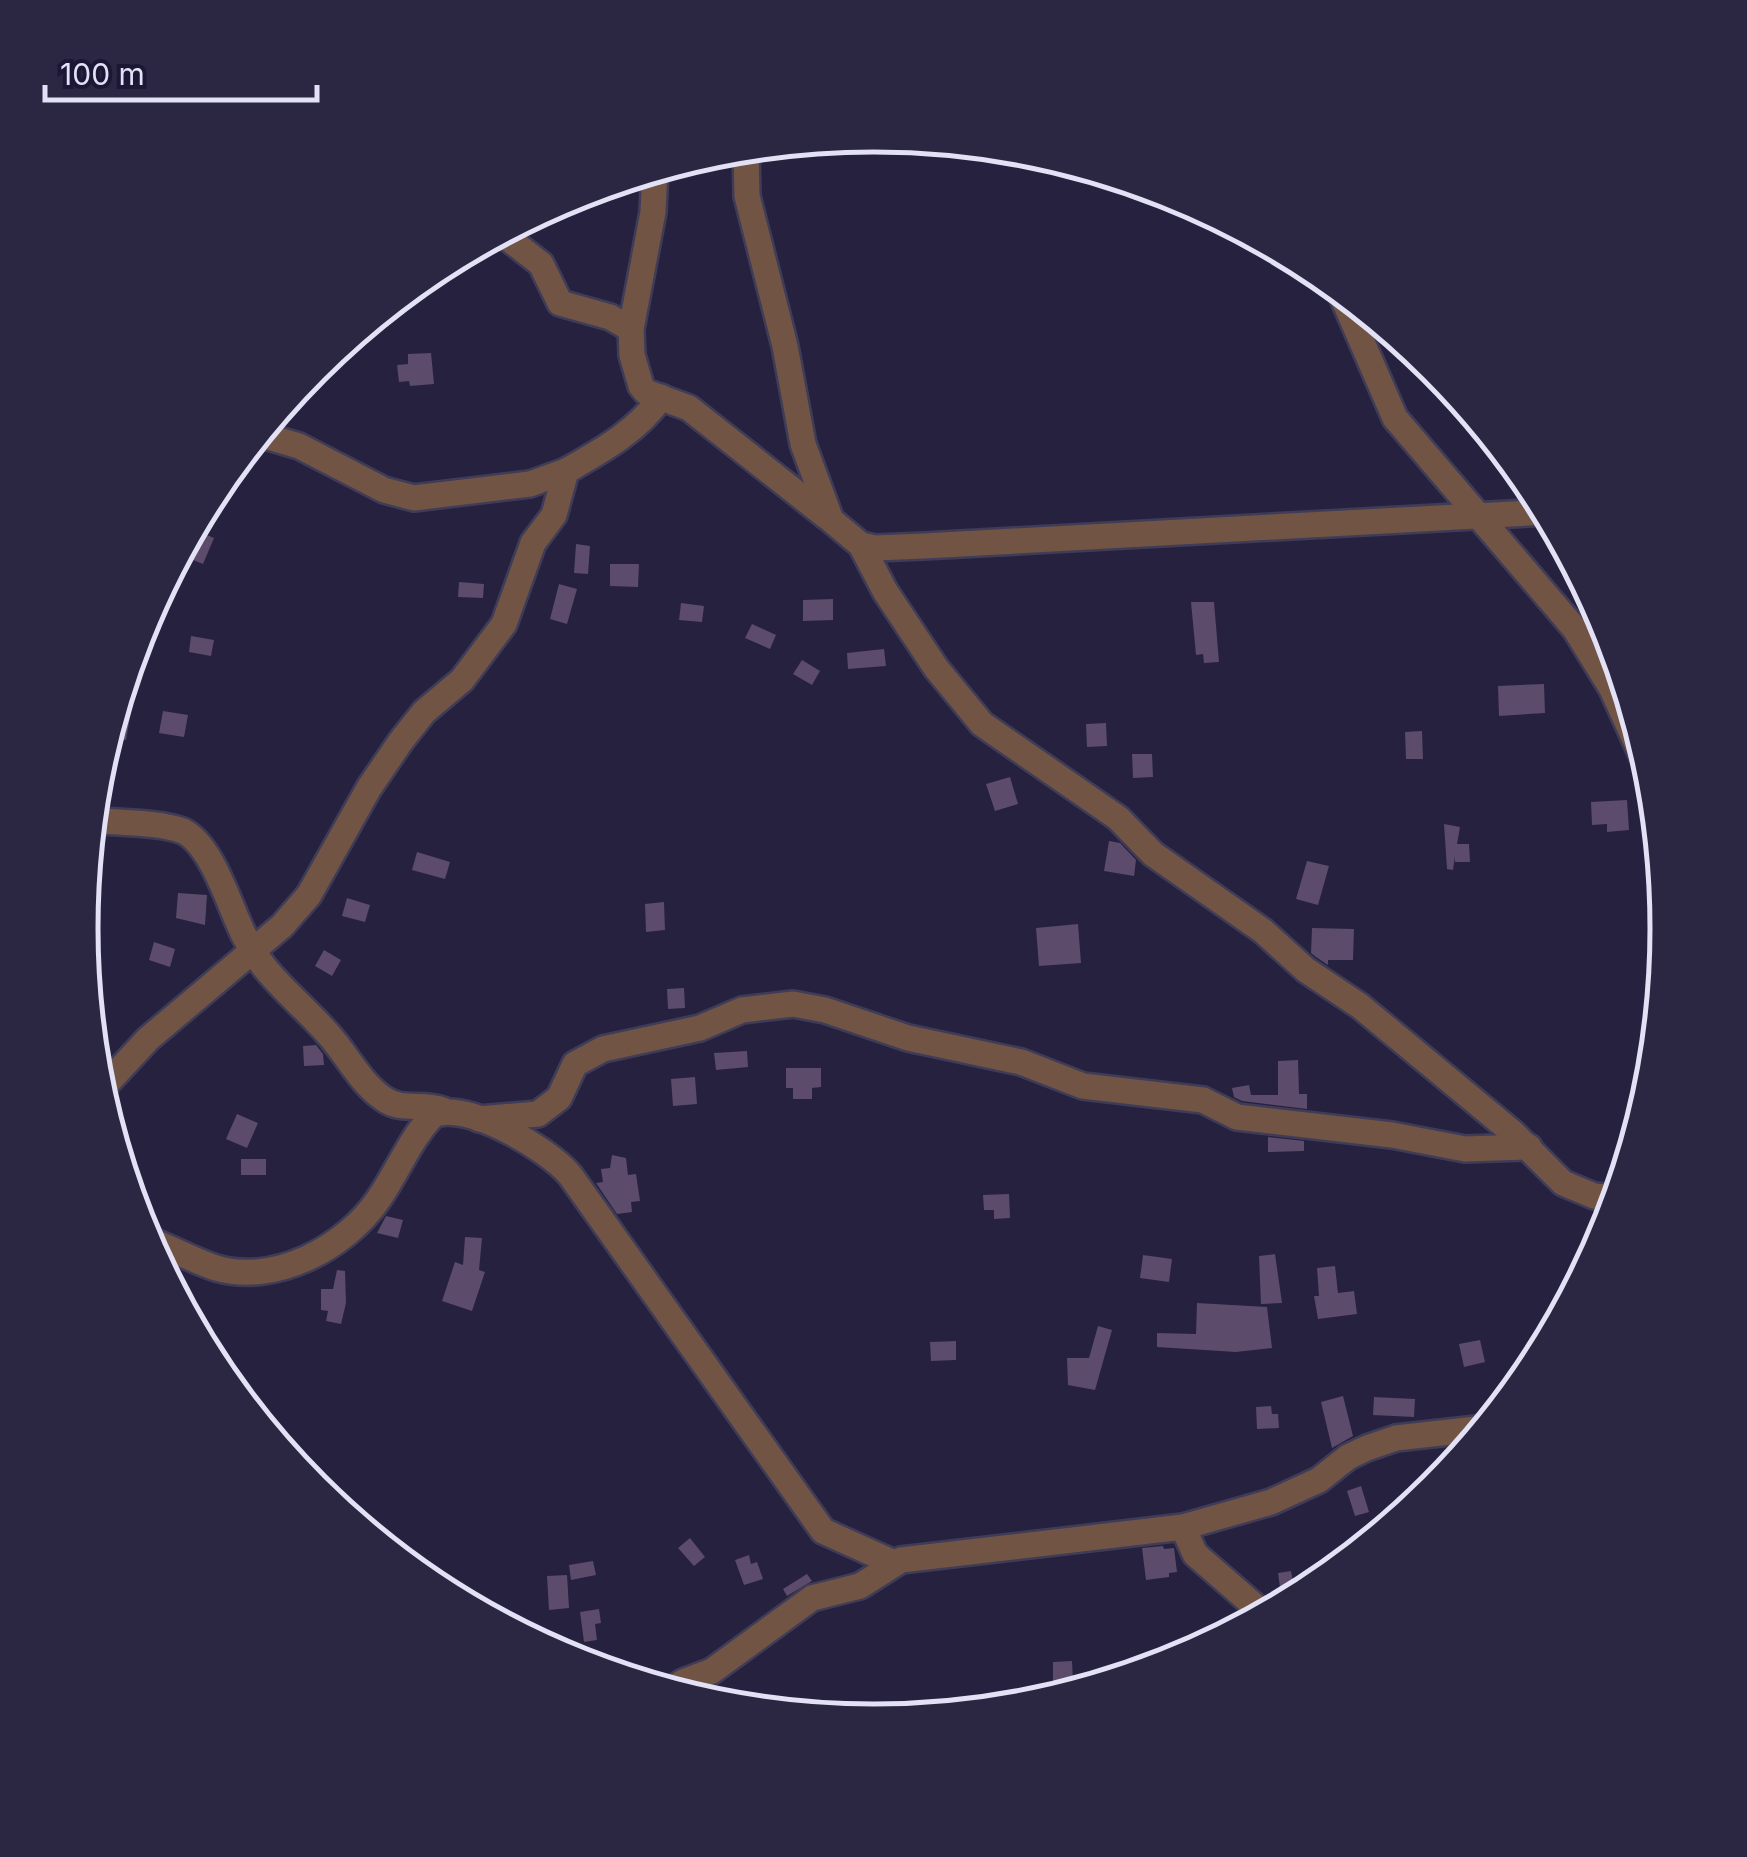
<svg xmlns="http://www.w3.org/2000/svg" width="1747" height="1857" font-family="Inter,sans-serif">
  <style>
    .building { fill: #5c4b6b }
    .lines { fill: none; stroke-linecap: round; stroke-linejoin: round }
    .minor-casing { stroke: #3f3c58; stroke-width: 30 }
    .minor { stroke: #725445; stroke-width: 25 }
    .rim { fill: none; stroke: #e2e1f5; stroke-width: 5 }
  </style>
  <rect width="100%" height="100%" fill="#25213f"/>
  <g class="building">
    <path d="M431,353L434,384L410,386L409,381L399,382L397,365L408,364V354Z"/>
    <path d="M192,529L214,538L203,564L188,558L191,551L182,547Z"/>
    <path d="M576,544L590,546L588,574L574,573Z"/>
    <path d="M610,564H639L638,587L610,586Z"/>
    <path d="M459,582L484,584L483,598L458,597Z"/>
    <path d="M559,584L577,589L567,624L550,619Z"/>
    <path d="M833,599V620L803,621V600Z"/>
    <path d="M1191,602H1214L1219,662L1204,663L1203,654L1196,655Z"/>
    <path d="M681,603L704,606L702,622L679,620Z"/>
    <path d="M752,624L776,635L770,649L745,638Z"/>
    <path d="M191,636L214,640L211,656L189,652Z"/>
    <path d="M884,649L886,666L848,669L847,653Z"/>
    <path d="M802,660L820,671L812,685L793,674Z"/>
    <path d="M1544,684L1545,713L1499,716L1498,686Z"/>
    <path d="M118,703L132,706L126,740L112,738Z"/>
    <path d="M163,711L188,715L184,737L159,733Z"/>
    <path d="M1106,723L1107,746L1087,747L1086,724Z"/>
    <path d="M1422,731L1423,759H1406L1405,732Z"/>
    <path d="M1132,754H1152L1153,777L1133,778Z"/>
    <path d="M1010,777L1018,804L995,811L986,784Z"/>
    <path d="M1627,800L1629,830L1607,832V824L1592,825L1591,802Z"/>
    <path d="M1444,824L1460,827L1457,844H1469L1470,862H1455V856L1453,870L1447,869Z"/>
    <path d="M1109,841L1120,843L1136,860L1134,876L1104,871Z"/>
    <path d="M417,852L450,862L445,879L412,870Z"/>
    <path d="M1307,861L1329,866L1318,905L1296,899Z"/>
    <path d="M178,893L207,895L205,925L176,918Z"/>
    <path d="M347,898L370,905L365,922L342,916Z"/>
    <path d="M664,902L665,930L646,932L645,904Z"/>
    <path d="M1078,924L1081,963L1039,966L1036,928Z"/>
    <path d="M1312,928L1354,929L1353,960H1328V965L1316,957L1311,953Z"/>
    <path d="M154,942L175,949L170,967L149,960Z"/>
    <path d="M324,950L341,960L332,976L315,966Z"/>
    <path d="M684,988L685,1008L668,1009L667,989Z"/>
    <path d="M316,1045L323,1054L324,1065L304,1066L303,1046Z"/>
    <path d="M747,1051L748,1067L716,1070L714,1053Z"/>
    <path d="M1298,1060L1299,1094H1307V1109L1242,1101L1234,1097L1232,1088L1249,1085L1251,1095H1278V1061Z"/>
    <path d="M786,1068H821V1087L812,1088V1099H793V1088H786Z"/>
    <path d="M695,1077L697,1104L673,1106L671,1079Z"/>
    <path d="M237,1114L258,1123L247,1148L226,1139Z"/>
    <path d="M1268,1137L1304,1141V1151L1268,1152Z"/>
    <path d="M612,1155L626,1158L628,1175L636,1174L640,1201L631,1202L632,1212L617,1214L596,1183L603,1182L601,1169L610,1168Z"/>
    <rect x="241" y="1159" width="25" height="16"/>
    <path d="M1009,1194L1010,1218L994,1219V1210H984L983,1195Z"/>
    <path d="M386,1216L403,1220L398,1238L377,1233Z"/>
    <path d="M465,1237L482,1238L479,1270L485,1272L472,1311L442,1301L455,1262L463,1265Z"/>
    <path d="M1275,1254L1282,1303L1261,1304L1259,1256Z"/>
    <path d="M1143,1255L1172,1259L1169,1282L1140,1278Z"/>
    <path d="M1335,1266L1338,1293L1354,1291L1357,1314L1318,1319L1314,1296H1319L1317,1268Z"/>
    <path d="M337,1270L345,1271L346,1303L341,1324L326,1321L328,1311L321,1310V1289H333Z"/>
    <path d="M1197,1303L1267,1307L1272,1348L1236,1352L1157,1347V1333L1196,1334Z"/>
    <path d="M1098,1326L1112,1330L1095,1390L1068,1385L1067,1358H1089Z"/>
    <path d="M1480,1340L1485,1362L1464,1367L1459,1344Z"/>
    <path d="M956,1341V1360L931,1361L930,1342Z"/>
    <path d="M1343,1396L1353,1436L1332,1448L1321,1402Z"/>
    <path d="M1374,1397L1415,1399L1414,1417L1373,1415Z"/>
    <path d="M1271,1406L1272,1414H1278L1279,1428L1257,1429L1256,1407Z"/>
    <path d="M1361,1486L1369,1512L1355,1516L1347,1491Z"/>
    <path d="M690,1538L705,1557L694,1566L678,1548Z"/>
    <path d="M1163,1546L1164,1549L1174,1548L1177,1572L1169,1573V1577L1146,1580L1142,1548Z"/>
    <path d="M749,1555L751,1564L757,1562L763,1579L744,1585L735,1560Z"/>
    <path d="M593,1561L596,1575L571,1580L569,1565Z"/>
    <path d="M1291,1571L1295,1593L1281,1595L1278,1573Z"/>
    <path d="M807,1574L812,1581L787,1596L783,1589Z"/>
    <path d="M567,1575L569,1608L549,1610L547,1576Z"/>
    <path d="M599,1609L601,1623L595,1624L597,1640L584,1642L580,1612Z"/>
    <path d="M1072,1661L1073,1683L1053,1684V1662Z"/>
  </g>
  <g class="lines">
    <defs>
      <g id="minor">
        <path d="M746,148L747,196L785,346L803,444L831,520L861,545L875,548L924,546L1547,512"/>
        <path d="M655,170L653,212L631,329L632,355L641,386L646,392L689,408L827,517"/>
        <path d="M500,232L541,264L560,303L610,317L631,329"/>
        <path d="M1339,289L1395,418L1575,629L1612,689L1652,777"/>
        <path d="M258,434L299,446L384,490L414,498L530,484L566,471"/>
        <path d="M861,545L885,591L936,668L982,724L1118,818L1153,854L1263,931L1306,970L1360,1006L1512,1132L1563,1183L1594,1196L1617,1198"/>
        <path d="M91,820C116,823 159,822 183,831C209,843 227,897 238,922C259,974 294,995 329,1035C347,1055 361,1084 384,1099C402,1112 423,1102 443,1110"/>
        <path d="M98,1093L148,1039L282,926L309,895L369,788L401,741L424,712L462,680L504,624L533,543L554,515L566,471C601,451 638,431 661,397"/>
        <path d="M479,1119L538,1114L559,1098L575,1064L603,1049L700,1028L742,1010L793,1004L825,1010L908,1038L1021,1062L1083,1086L1203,1100L1237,1117L1392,1135L1465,1149L1529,1147"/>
        <path d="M144,1238C168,1246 191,1260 216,1268C275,1285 345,1248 378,1200C397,1173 410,1139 433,1115C466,1100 548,1149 570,1175L823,1531L894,1563"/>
        <path d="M1183,1527L1195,1554L1265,1615"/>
        <path d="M669,1692L683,1682L712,1671L812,1598L860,1586L901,1560L1183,1527L1271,1502L1319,1480L1348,1457L1367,1448L1396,1438L1485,1428"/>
      </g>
    </defs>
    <use href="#minor" class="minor-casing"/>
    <use href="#minor" class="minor"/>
  </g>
  <path d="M0 0H1747V1857H0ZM98 928a776 776 0 1 1 1552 0a776 776 0 1 1-1552 0Z" fill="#2b2743" fill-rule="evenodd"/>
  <path class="rim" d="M98 928a776 776 0 1 1 1552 0a776 776 0 1 1-1552 0Z"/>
  <path d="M45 85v15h272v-15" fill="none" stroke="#e2e1f5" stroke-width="5"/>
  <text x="60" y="85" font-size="30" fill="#e2e1f5" stroke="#1b1734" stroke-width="8" paint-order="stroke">100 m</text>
</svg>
